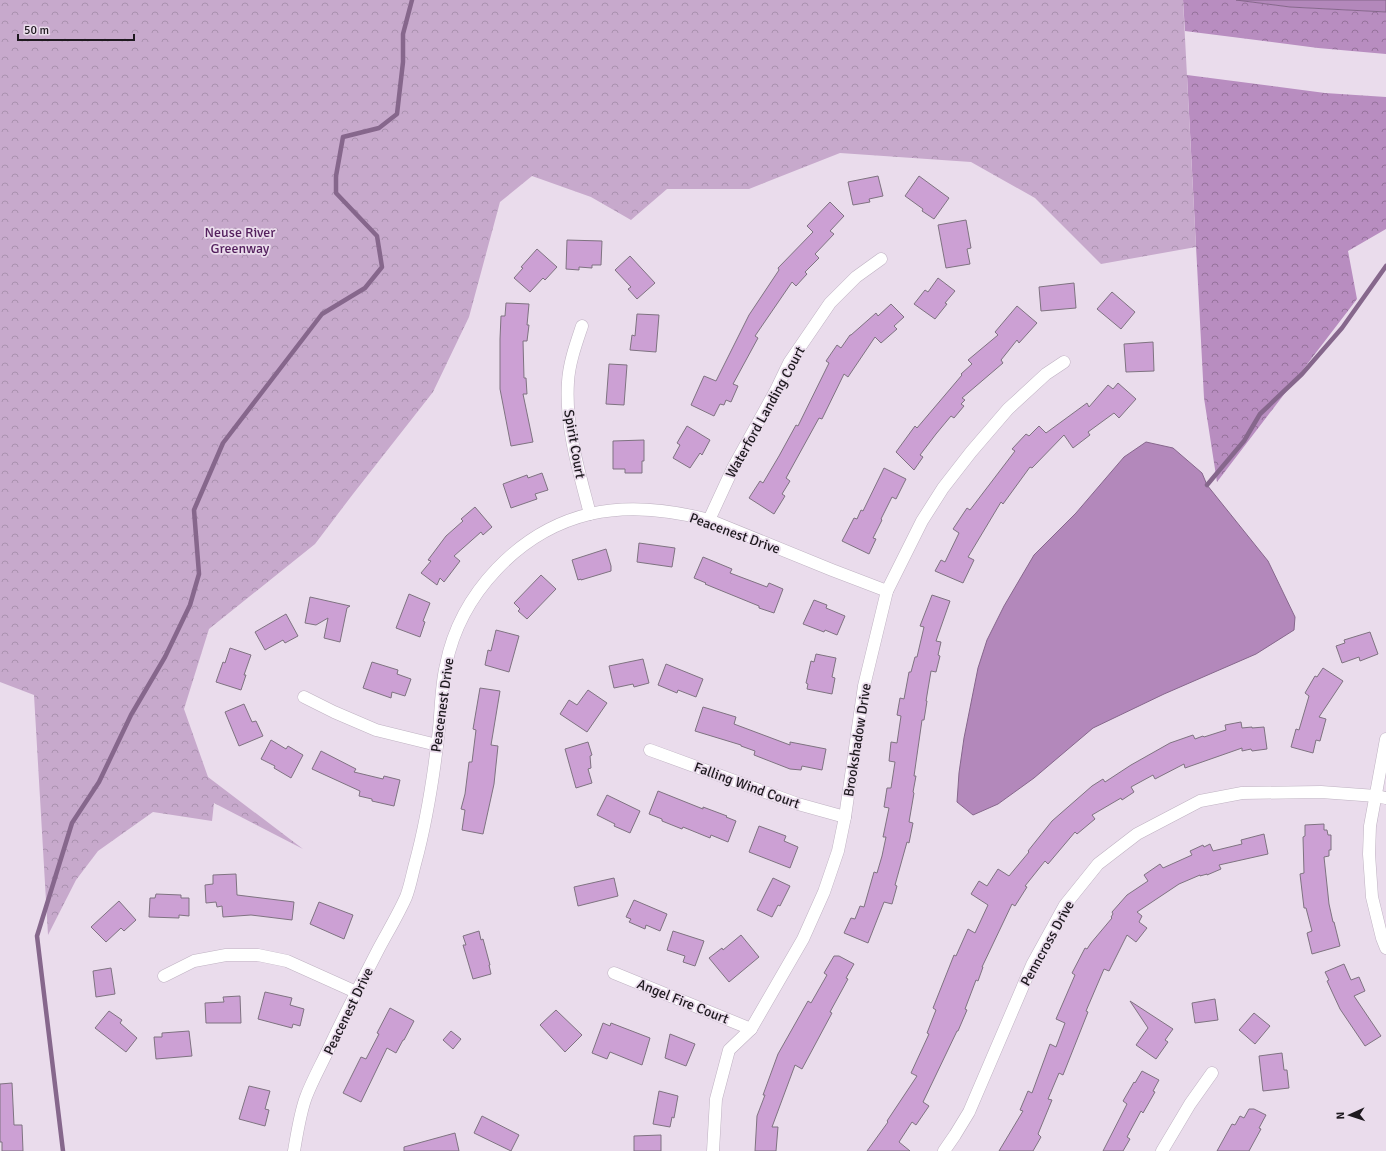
<svg xmlns="http://www.w3.org/2000/svg" width="1386" height="1151" font-family="Signika,sans-serif">
  <style>
    .forest { fill: url(#forest-crowns) }
    .park { fill: url(#park-crowns) }
    .water { fill: #b388bb; stroke: #86678c }
    .lines { fill: none; stroke-linecap: round; stroke-linejoin: round }
    .stream { stroke: #86678c; stroke-width: 4.5 }
    .building { fill: #cca0d4; stroke: #7f7381 }
    .street-casing { stroke: #bfb2c2; stroke-width: 13 }
    .street { stroke: #fff; stroke-width: 12 }
    .labels { text-anchor: middle; stroke-width: 3.5; stroke-linejoin: round; paint-order: stroke }
    .park-label { font-size: 14px; fill: #531f5d; stroke: #eadcec }
    .street-label { font-size: 14px; fill: #1e191f; stroke: #eadcec }
  </style>
  <defs>
    <pattern id="forest-crowns" width="20" height="18" patternUnits="userSpaceOnUse"><rect width="20" height="18" fill="#b88dc0"/><path d="M2 6a3 3 0 1 1 6 0M12 15a3 3 0 1 1 6 0" fill="none" stroke="#95729b"/></pattern>
    <pattern id="park-crowns" width="20" height="18" patternUnits="userSpaceOnUse"><rect width="20" height="18" fill="#c7a9cc"/><path d="M2 6a3 3 0 1 1 6 0M12 15a3 3 0 1 1 6 0" fill="none" stroke="#aa91af"/></pattern>
  </defs>
  <rect width="100%" height="100%" fill="#eadcec"/>
  <g class="forest">
    <path d="M1183,0H1236L1290,7L1386,12V54L1318,48L1185,31Z"/>
    <path d="M1187,75L1325,93L1386,97V229L1348,251L1357,299L1217,482L1204,398Z"/>
  </g>
  <path class="park" d="M0,0H1183L1196,247L1101,264L1035,198L971,162L840,153L749,189H667L631,220L591,197L532,176L500,202L469,317L433,392L353,494L315,544L209,629L184,709L208,777L303,849L214,803L212,821L153,812L98,851L76,880L48,935L34,695L0,682Z"/>
  <g class="water">
    <path d="M1236,0H1386V12L1290,7Z"/>
    <path d="M1146,442L1173,448L1202,473L1207,485L1268,561L1295,617L1294,630L1256,654L1164,694L1093,728L1034,778L998,804L973,815L957,802L959,773L964,738L978,668L987,640L1004,606L1034,555L1076,513L1124,457Z"/>
  </g>
  <g class="lines">
    <g class="stream">
      <path d="M1207,485L1244,441L1260,414L1302,374L1342,328L1386,266"/>
      <path d="M63,1151L37,936L72,823L99,782L131,715L165,657L190,605L199,574L194,510L223,443L322,314L365,288L382,267L377,236L336,193V176L343,137L379,128L397,114L403,62V34L412,0"/>
    </g>
  </g>
  <g class="building">
    <path d="M878,176L883,196L869,199L870,202L853,205L848,182Z"/>
    <path d="M919,176L949,198L934,219L922,211L923,209L905,196Z"/>
    <path d="M830,202L844,216L830,231L834,234L815,254L819,258L805,272L807,274L796,286L792,282L755,336L758,338L733,384L738,386L731,402L726,400L724,405L720,404L714,416L691,405L704,376L716,381L749,315L779,270L778,268L813,232L807,226Z"/>
    <path d="M966,220L971,248L967,249L970,264L946,268L938,225Z"/>
    <path d="M567,240L602,241L601,265H592V268L579,267V270L566,269Z"/>
    <path d="M537,249L557,267L545,280L543,278L530,292L514,278L523,268L521,267Z"/>
    <path d="M630,256L655,283L637,299L628,289L631,287L615,270Z"/>
    <path d="M938,278L955,291L945,303L947,304L935,319L914,304L925,290L928,292Z"/>
    <path d="M1074,283L1076,308L1041,311L1039,287Z"/>
    <path d="M1112,292L1135,312L1121,329L1097,309Z"/>
    <path d="M506,303L529,304L527,325H529L527,341H523L524,378H526L527,394H523L533,442L511,446L500,389V339L501,316H505Z"/>
    <path d="M891,304L904,317L894,326L897,329L881,343L875,337L848,377L844,374L822,419L819,418L786,478L790,481L782,494L785,496L774,514L749,498L760,481L763,483L779,456L796,425L798,426L829,363L826,361L837,345L841,348L850,335H851L876,313L878,316Z"/>
    <path d="M1017,306L1037,323L1019,343L1017,340L1001,360L1003,363L962,398L965,400L961,404L964,406L954,418L951,416L936,434L920,455L923,457L914,470L896,452L915,426L917,428L962,375L961,374L972,364L968,360L998,335L995,332Z"/>
    <path d="M637,314L659,315L656,352L630,350L632,335L635,336Z"/>
    <path d="M1153,342L1154,371L1126,372L1124,344Z"/>
    <path d="M609,364L627,365L624,405L606,404Z"/>
    <path d="M1118,383L1136,399L1119,418L1114,413L1088,432L1090,435L1073,448L1064,435L1032,468L1030,467L1003,504L1001,502L968,557L974,560L963,583L935,571L941,560L945,562L959,533L953,529L967,508L970,510L1015,451L1012,449L1026,434L1029,436L1039,426L1046,433L1087,403L1089,407L1108,385L1113,389Z"/>
    <path d="M687,426L710,440L702,455L700,453L690,468L673,458L680,445L677,443Z"/>
    <path d="M644,440V461H642V473H625V469H613V441Z"/>
    <path d="M884,468L906,479L896,499L892,497L881,519L882,520L873,538L876,539L869,554L842,541L854,518L857,519L861,510L863,511Z"/>
    <path d="M542,473L548,490L535,494L537,499L511,508L503,484L527,475L528,478Z"/>
    <path d="M475,507L492,527L483,535L481,532L454,556L460,561L444,582L440,578L437,585L421,573L431,561L428,560L446,536L463,521L461,519Z"/>
    <path d="M639,543L675,548L672,567L637,562Z"/>
    <path d="M606,549L611,566V571L581,580V579L578,580L572,560Z"/>
    <path d="M703,557L732,569L730,573L767,587L769,583L783,589L774,613L759,608V606L705,584L706,583L694,578Z"/>
    <path d="M541,575L556,589L527,619L518,611L520,609L514,603Z"/>
    <path d="M409,594L430,603L423,621L425,622L420,637L396,628Z"/>
    <path d="M932,595L950,601L936,641L941,642L938,655L940,656L936,672L931,671L926,701H927L924,720H922L914,776H916L913,792L914,793L909,822L913,823L909,843L907,842L895,885L897,886L892,904L884,902L868,943L844,933L851,918L855,919L860,906L864,907L874,872L877,873L882,856L886,837H883L889,808L884,807L887,788H891L895,762L889,761L891,742L897,743L901,716L897,715L900,698L904,699L909,672H911L915,657H917L924,627L920,626Z"/>
    <path d="M310,597L350,606L347,608L340,642L324,638L328,618L316,625L305,623Z"/>
    <path d="M814,600L827,605L826,608L845,616L837,635L825,630L824,632L803,624Z"/>
    <path d="M286,614L298,636L285,643L283,640L265,650L255,632Z"/>
    <path d="M496,630L519,636L509,672L485,665L488,650L491,651Z"/>
    <path d="M1370,632L1378,654L1360,661L1359,657L1342,663L1336,646L1345,643L1344,640Z"/>
    <path d="M230,648L251,655L244,675H246L241,690L216,682L223,662L225,663Z"/>
    <path d="M816,654L836,658L832,677L835,678L832,694L807,689L808,684L806,683L811,661L814,662Z"/>
    <path d="M643,659L649,683L634,687L633,684L614,688L609,666Z"/>
    <path d="M372,662L398,670L397,674L411,679L405,696L392,692L391,698L363,688Z"/>
    <path d="M666,664L703,679L696,697L678,690L677,693L658,685Z"/>
    <path d="M1323,668L1343,681L1319,717L1326,719L1320,741L1316,740L1313,753L1291,747L1296,729L1299,730L1309,696L1305,693L1315,676L1317,677Z"/>
    <path d="M480,688L500,691L491,745L498,746L494,784L483,834L462,830L465,810L461,809L465,794L469,762H472L476,730L473,729Z"/>
    <path d="M588,690L607,703L587,732L560,714L569,700L577,705Z"/>
    <path d="M244,704L252,722L256,721L263,736L239,746L225,712Z"/>
    <path d="M703,707L736,717L734,724L790,745V742L826,749L822,770L802,766L801,770L790,769L754,755L755,751L741,746V745L695,731Z"/>
    <path d="M1241,722L1242,728L1252,727V728L1264,727L1267,749L1252,751L1251,749L1242,751V748L1185,768L1184,764L1155,779L1153,775L1131,787L1134,792L1122,800L1121,798L1092,815L1095,819L1077,834L1075,832L1048,864L1045,861L1025,886L1027,887L1015,906L1012,904L982,967H983L978,981L976,980L965,1009L967,1010L958,1031H957L923,1102L929,1106L916,1125L912,1122L899,1142L910,1151H867L888,1122L887,1121L917,1076L911,1073L929,1034L927,1033L936,1010L933,1008L954,955L956,956L968,929L975,933L988,905L971,894L979,881L987,886L998,869L1009,876L1029,852L1028,851L1052,821L1092,786L1103,779L1105,782L1131,765L1170,743L1193,735L1195,739L1203,736L1204,737L1226,730L1225,725Z"/>
    <path d="M271,740L286,749L288,746L303,755L291,778L274,768L275,766L261,759Z"/>
    <path d="M588,742L592,755L590,756L591,768L588,769L592,783L576,788L565,749Z"/>
    <path d="M321,751L356,769L354,772L383,779L384,776L400,780L394,806L372,801V799L359,796L360,791L312,769Z"/>
    <path d="M658,791L703,809V807L727,816L726,817L736,821L728,842L711,835L710,838L683,827L682,829L662,821V819L649,814Z"/>
    <path d="M607,795L640,811L630,833L614,826L615,824L597,815Z"/>
    <path d="M1324,824V830H1327L1328,835H1331V850H1329V856L1324,857L1329,904L1333,922H1334L1340,946L1312,954L1307,933L1312,931L1306,908H1304L1300,874L1304,873L1303,837L1305,836V825Z"/>
    <path d="M759,826L786,836L784,841L798,847L790,868L749,852Z"/>
    <path d="M1264,834L1268,854L1219,865L1221,869L1207,875V874L1200,876V875L1179,884L1137,912L1142,916L1139,922L1147,928L1136,942L1127,935L1109,971L1104,969L1086,1011L1088,1012L1063,1075L1059,1073L1048,1099L1052,1100L1038,1134L1041,1137L1033,1151H999L1023,1111L1020,1110L1028,1091L1032,1093L1050,1044L1056,1047L1065,1023L1056,1019L1075,975L1072,973L1085,948L1087,949L1091,943L1112,918L1111,917L1113,914L1112,912L1127,895L1148,881L1144,875L1160,864L1163,868L1192,855L1190,851L1203,845L1204,847L1210,844L1213,851L1242,844L1241,840Z"/>
    <path d="M236,874L237,895L294,902L292,920L251,915L223,917L222,906L217,907L216,902L206,903L205,885L213,884V875Z"/>
    <path d="M614,878L618,896L578,906L574,887Z"/>
    <path d="M773,878L790,886L780,906L778,905L772,917L757,910Z"/>
    <path d="M156,894L181,895V898H189V916L179,915V918L149,917L150,898H155Z"/>
    <path d="M634,900L667,914L660,931L646,925L645,929L629,922L631,919L626,917Z"/>
    <path d="M119,901L136,920L124,931L121,928L106,942L91,927Z"/>
    <path d="M319,902L353,915L344,939L310,924Z"/>
    <path d="M479,931L481,940L483,939L490,965H489L491,974L473,979L463,945H466L463,936Z"/>
    <path d="M673,931L704,941L695,966L683,962L685,956L667,950Z"/>
    <path d="M741,935L759,957L729,982L709,958L722,948L723,950Z"/>
    <path d="M834,956H839L854,964L846,978L848,979L830,1012L832,1013L802,1069L795,1065L772,1127H778L776,1151H755L757,1116L765,1095H763L778,1054L808,1001L811,1003L827,975L824,973Z"/>
    <path d="M1344,964L1351,980L1359,977L1365,991L1354,996L1381,1036L1365,1046L1340,1009L1327,981L1329,980L1325,972Z"/>
    <path d="M111,968L115,994L96,997L93,971Z"/>
    <path d="M265,992L292,998L290,1005L304,1009L300,1026L293,1024L292,1028L258,1019Z"/>
    <path d="M240,996L241,1023H206L205,1003L224,1002L223,997Z"/>
    <path d="M1215,999L1218,1020L1195,1023L1192,1003Z"/>
    <path d="M1130,1001L1173,1029L1165,1040L1168,1042L1156,1059L1136,1045L1148,1028Z"/>
    <path d="M390,1008L414,1021L404,1040H403L396,1053L387,1048L361,1102L343,1093L361,1057L366,1059L379,1034L377,1033Z"/>
    <path d="M556,1010L582,1035L565,1052L540,1025Z"/>
    <path d="M109,1011L122,1020L120,1023L137,1038L126,1052L95,1028Z"/>
    <path d="M1254,1013L1270,1026L1255,1044L1239,1030Z"/>
    <path d="M603,1023L610,1026L611,1023L650,1038L642,1065L610,1052L607,1059L592,1053Z"/>
    <path d="M189,1031L192,1056L156,1059L154,1037H162V1033Z"/>
    <path d="M451,1031L461,1039L453,1049L443,1040Z"/>
    <path d="M670,1034L695,1044L686,1066L665,1058Z"/>
    <path d="M1282,1053L1284,1070H1287L1289,1088L1263,1091L1259,1056Z"/>
    <path d="M1142,1071L1159,1080L1153,1091L1155,1092L1143,1113L1141,1111L1127,1137L1130,1139L1123,1151H1103L1127,1104L1123,1101L1134,1082L1135,1083Z"/>
    <path d="M12,1083L14,1125H22L23,1151H2V1142H0V1084Z"/>
    <path d="M249,1086L270,1091L265,1109L269,1110L265,1126L239,1119Z"/>
    <path d="M659,1091L678,1096L674,1118L672,1117L670,1127L653,1124Z"/>
    <path d="M1249,1109H1254L1266,1115L1259,1128L1261,1129L1249,1151H1217L1232,1124L1235,1125L1240,1116L1244,1118Z"/>
    <path d="M482,1116L519,1135L511,1151L474,1133Z"/>
    <path d="M455,1133L459,1151H404V1147Z"/>
    <path d="M661,1135V1151H634V1136Z"/>
  </g>
  <g class="lines">
    <defs>
      <g id="street">
        <path d="M582,326C576,344 569,363 568,382C565,427 579,471 590,514"/>
        <path d="M709,520L733,468L775,392L789,363L830,303L856,277L881,259"/>
        <path d="M304,697L334,712L376,730L437,745"/>
        <path d="M1386,739L1370,826L1369,854L1372,897L1382,938L1386,948"/>
        <path d="M650,750L798,804L845,817"/>
        <path d="M614,973L751,1029"/>
        <path d="M164,976L194,961L226,955H258L287,961L356,992"/>
        <path d="M294,1151C297,1134 300,1113 306,1097C312,1081 321,1065 328,1050C344,1016 361,983 378,950C387,933 398,915 406,897C410,887 412,875 415,864C427,820 434,774 439,729C441,708 441,685 446,665C460,594 519,531 590,514C628,505 671,510 709,520L832,570L887,591"/>
        <path d="M713,1151L716,1099L729,1050L751,1029L803,939L824,892L838,851L845,817L864,686L887,591L922,521L943,488L971,452L1008,409L1046,374L1064,362"/>
        <path d="M944,1151L955,1135L969,1112L1032,965L1065,905L1098,864L1137,834L1200,801L1242,793L1321,792L1376,796L1386,798"/>
        <path d="M1162,1151L1190,1104L1212,1073"/>
      </g>
    </defs>
    <use href="#street" class="street-casing"/>
    <use href="#street" class="street"/>
  </g>
  <g class="labels">
    <g class="park-label">
      <text x="240" y="237">Neuse River<tspan x="240" dy="16">Greenway</tspan></text>
    </g>
    <g class="street-label">
      <text transform="translate(765 412) rotate(-61)" y="5">Waterford Landing Court</text>
      <text transform="translate(575 444) rotate(80)" y="5">Spirit Court</text>
      <text transform="translate(735 533) rotate(20)" y="5">Peacenest Drive</text>
      <text transform="translate(442 705) rotate(-82)" y="5">Peacenest Drive</text>
      <text transform="translate(857 740) rotate(-81)" y="5">Brookshadow Drive</text>
      <text transform="translate(747 785) rotate(20)" y="5">Falling Wind Court</text>
      <text transform="translate(1047 943) rotate(-61)" y="5">Penncross Drive</text>
      <text transform="translate(683 1001) rotate(22)" y="5">Angel Fire Court</text>
      <text transform="translate(348 1011) rotate(-64)" y="5">Peacenest Drive</text>
    </g>
  </g>
  <g transform="translate(1350 1115) rotate(267)" stroke="#eadcec" stroke-width="3" paint-order="stroke">
  <path d="M0-3L7 15L0 10L-7 15Z" fill="#1e191f"/>
  <text y="-6" font-size="11" font-weight="bold" text-anchor="middle" fill="#1e191f">N</text>
  </g>
  <path d="M18 34v6h116v-6" fill="none" stroke="#1e191f" stroke-width="2"/>
  <text x="24" y="34" font-size="12" fill="#1e191f" stroke="#eadcec" stroke-width="3" paint-order="stroke">50 m</text>
</svg>
